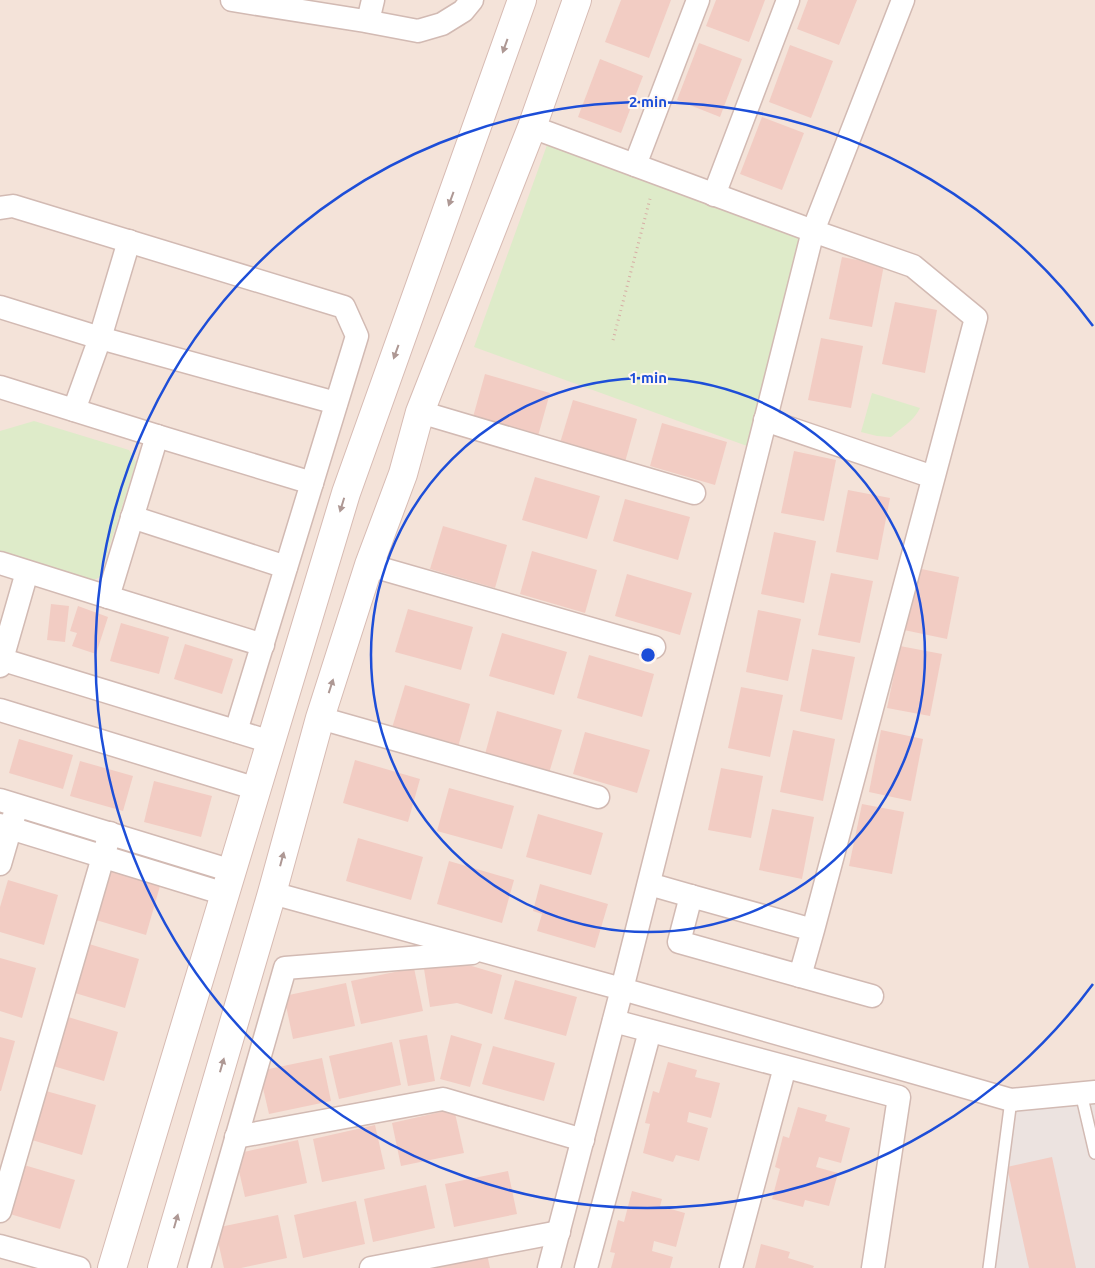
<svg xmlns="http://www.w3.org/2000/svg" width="1095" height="1268" font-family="Ubuntu,sans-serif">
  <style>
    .residential { fill: #f4e3d9 }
    .industrial { fill: #ece3e0 }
    .green { fill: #deebc9 }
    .building { fill: #f2ccc3 }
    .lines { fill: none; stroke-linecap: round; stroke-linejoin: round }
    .service-casing { stroke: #d2bab3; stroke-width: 14 }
    .minor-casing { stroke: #d2bab3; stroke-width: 25 }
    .secondary-casing { stroke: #d7bbb3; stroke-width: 30 }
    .path { stroke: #d7aea5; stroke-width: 3; stroke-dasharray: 1 4; stroke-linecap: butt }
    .service { stroke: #fff; stroke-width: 11 }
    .minor { stroke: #fff; stroke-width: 22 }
    .secondary { stroke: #fff; stroke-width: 28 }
    .oneway { fill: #ae9894 }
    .ring { fill: none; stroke: #1d4ed8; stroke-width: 2.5 }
    .centre { fill: #1d4ed8; stroke: #fff7f2; stroke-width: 2.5 }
    .ring-label { font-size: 15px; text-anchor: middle; font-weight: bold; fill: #1d4ed8; stroke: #fff7f2; stroke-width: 4; stroke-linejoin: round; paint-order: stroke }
  </style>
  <rect width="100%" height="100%" fill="#fcf2eb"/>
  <rect class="residential" x="0" y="0" width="1095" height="1268"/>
  <path class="industrial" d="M1095,1092V1268H989L1011,1100Z"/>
  <g class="green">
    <path d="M547,145L802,235L747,446L474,347Z"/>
    <path d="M872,393L920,408C914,421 901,428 891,437L877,436L861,432Z"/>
    <path d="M34,421L129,450L136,462L100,577L90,582L0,554V431Z"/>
  </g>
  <g class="building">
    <path d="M621,0H671L649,58L605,42Z"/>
    <path d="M716,0H765L749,42L706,26Z"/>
    <path d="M808,0H857L839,45L797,29Z"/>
    <path d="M699,43L742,59L720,117L677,100Z"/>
    <path d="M790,45L833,61L811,118L769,102Z"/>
    <path d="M600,59L643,76L621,133L578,117Z"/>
    <path d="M762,117L804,133L782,190L740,174Z"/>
    <path d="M842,257L884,265L872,327L829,319Z"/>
    <path d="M895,302L937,310L925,373L882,364Z"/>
    <path d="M821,338L863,346L851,408L808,400Z"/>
    <path d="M485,374L550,393L538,436L473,417Z"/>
    <path d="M573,400L637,419L625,462L560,443Z"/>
    <path d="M662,423L727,442L715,485L650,466Z"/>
    <path d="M794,451L836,460L824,521L781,513Z"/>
    <path d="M535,477L600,496L587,539L522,520Z"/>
    <path d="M848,490L890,498L878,560L836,552Z"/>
    <path d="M625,499L690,517L678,560L613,541Z"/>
    <path d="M443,526L507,545L495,588L430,569Z"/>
    <path d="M774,532L816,541L804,603L761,594Z"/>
    <path d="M532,551L597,570L585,613L520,594Z"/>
    <path d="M917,568L959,577L947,639L904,630Z"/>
    <path d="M831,573L873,581L860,643L818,635Z"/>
    <path d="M627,574L692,593L680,635L615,616Z"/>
    <path d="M51,604L69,606L65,642L47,640Z"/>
    <path d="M78,606L108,617L96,654L72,646L77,633L70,631Z"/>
    <path d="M408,609L473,627L461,670L395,652Z"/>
    <path d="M758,610L801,619L788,681L746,672Z"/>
    <path d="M121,623L169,637L159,674L110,661Z"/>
    <path d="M502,633L567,652L554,695L489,676Z"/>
    <path d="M185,644L233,659L222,694L174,679Z"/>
    <path d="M900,646L942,654L930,716L887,708Z"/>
    <path d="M812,649L855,657L842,720L800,711Z"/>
    <path d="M589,655L654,674L642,717L577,698Z"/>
    <path d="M405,685L470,704L458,747L392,728Z"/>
    <path d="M741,687L783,695L770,757L728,748Z"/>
    <path d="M497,711L562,730L549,773L485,754Z"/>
    <path d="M793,730L835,739L823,801L780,792Z"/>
    <path d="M881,730L923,739L911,801L869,792Z"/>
    <path d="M585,732L650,750L637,793L573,774Z"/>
    <path d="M19,739L73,755L63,789L9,773Z"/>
    <path d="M355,760L420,779L408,822L343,803Z"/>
    <path d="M80,761L133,776L123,811L70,796Z"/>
    <path d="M721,768L763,776L751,838L708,830Z"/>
    <path d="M154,781L212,796L201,837L144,822Z"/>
    <path d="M449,788L514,806L502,849L437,831Z"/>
    <path d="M862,804L904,812L892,874L849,866Z"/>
    <path d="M772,809L814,817L802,879L759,870Z"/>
    <path d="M538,814L603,833L591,875L526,857Z"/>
    <path d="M358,838L423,857L411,900L346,881Z"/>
    <path d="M449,861L514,880L502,923L437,904Z"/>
    <path d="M111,871L160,886L146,935L96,920Z"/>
    <path d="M8,880L58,895L44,945L0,932V907Z"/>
    <path d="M540,884L608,904L595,948L537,931L542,914L533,911Z"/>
    <path d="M89,944L139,959L125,1008L75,993Z"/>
    <path d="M0,958L36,968L22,1018L0,1011Z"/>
    <path d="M465,964L502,975L492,1014L457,1003L430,1007L424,969Z"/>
    <path d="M414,968L423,1011L361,1024L351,981Z"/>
    <path d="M515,980L577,997L566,1036L504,1019Z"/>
    <path d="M346,983L355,1026L293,1039L284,996Z"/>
    <path d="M68,1017L118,1032L104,1081L53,1066Z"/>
    <path d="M427,1035L435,1081L408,1086L399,1040Z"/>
    <path d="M451,1035L482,1044L470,1087L440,1079Z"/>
    <path d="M0,1037L15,1041L1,1091H0Z"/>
    <path d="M392,1042L401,1085L339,1099L329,1056Z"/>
    <path d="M493,1046L555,1063L544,1101L482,1084Z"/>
    <path d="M322,1058L331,1101L269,1114L259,1071Z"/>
    <path d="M668,1062L697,1070L695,1077L720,1083L711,1118L689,1112L687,1122L708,1128L699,1161L676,1155L673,1162L643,1153L650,1124L645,1123L653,1091L659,1093Z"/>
    <path d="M46,1091L96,1105L82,1155L32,1140Z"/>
    <path d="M798,1107L827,1115L825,1121L850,1128L841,1163L819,1157L816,1167L838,1173L829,1206L805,1200L803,1207L772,1199L780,1169L775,1167L783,1136L789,1138Z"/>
    <path d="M454,1109L464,1153L401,1166L392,1123Z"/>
    <path d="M375,1125L385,1169L322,1182L313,1139Z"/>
    <path d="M298,1140L307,1183L245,1197L235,1154Z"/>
    <path d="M1052,1157L1076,1268H1029L1007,1167Z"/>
    <path d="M24,1165L75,1180L60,1229L10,1214Z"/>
    <path d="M508,1171L517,1214L454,1227L445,1184Z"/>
    <path d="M426,1185L435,1228L373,1242L364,1199Z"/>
    <path d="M632,1191L662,1199L660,1206L685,1213L676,1247L654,1241L652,1251L673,1257L670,1268H611L615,1253L610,1252L618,1220L624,1222Z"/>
    <path d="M356,1201L365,1244L303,1258L294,1215Z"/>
    <path d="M278,1215L287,1258L241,1268H224L215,1228Z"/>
    <path d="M761,1244L790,1252L788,1258L814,1266L813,1268H755Z"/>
    <path d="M487,1254L490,1268H426Z"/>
  </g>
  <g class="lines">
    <defs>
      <g id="service">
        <path d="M1081,1093L1095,1153"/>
        <path d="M989,1268L1011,1100"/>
      </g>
      <g id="minor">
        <path d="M232,0L365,21L418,31L442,24L463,11L472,0"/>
        <path d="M368,21L373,0"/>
        <path d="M532,127L813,231L913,266L976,318L813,930L800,976L679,942L691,896L813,930"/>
        <path d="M635,165L698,0"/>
        <path d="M714,195L788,0"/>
        <path d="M0,208L13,206L344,307L357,336L236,731"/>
        <path d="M0,307L100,338L336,403"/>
        <path d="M0,387L157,436L108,597L0,563"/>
        <path d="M74,410L100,338L129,241"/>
        <path d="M420,412L694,493"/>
        <path d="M765,420L933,477"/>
        <path d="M157,436L312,483"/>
        <path d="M132,517L286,567"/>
        <path d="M369,565L654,647"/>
        <path d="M108,597L263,645"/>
        <path d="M0,659L271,742"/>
        <path d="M0,666L27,572"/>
        <path d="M0,710L257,789"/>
        <path d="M320,718L598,797"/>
        <path d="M0,800L232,871"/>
        <path d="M0,825L225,894"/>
        <path d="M0,864L14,816"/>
        <path d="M649,884L691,896"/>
        <path d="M272,893L622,989L1011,1100L1095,1092"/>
        <path d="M800,976L872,996"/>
        <path d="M614,1021L899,1097L873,1268"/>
        <path d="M236,1137L443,1099L583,1140"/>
        <path d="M0,1211L110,833"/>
        <path d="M0,1246L79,1268"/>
        <path d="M199,1268L285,968L472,953"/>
        <path d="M371,1268L559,1232"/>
        <path d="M549,1268L622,989L813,231L903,0"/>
        <path d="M586,1268L650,1031"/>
        <path d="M731,1268L785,1067"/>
      </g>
      <g id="secondary">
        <path d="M112,1268L346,493L522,0"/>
        <path d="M162,1268L272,893L320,718L369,565L403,474L420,412L532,127L577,0"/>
      </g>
    </defs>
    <use href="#service" class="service-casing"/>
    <use href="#minor" class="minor-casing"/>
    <use href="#secondary" class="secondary-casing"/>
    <path class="path" d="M613,340L651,195"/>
    <use href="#service" class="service"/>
    <use href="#minor" class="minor"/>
    <use href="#secondary" class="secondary"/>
  </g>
  <defs><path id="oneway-solid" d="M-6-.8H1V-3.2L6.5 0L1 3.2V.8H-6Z" transform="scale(1.25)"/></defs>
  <g class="oneway">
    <use href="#oneway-solid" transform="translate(505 46) rotate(110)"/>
    <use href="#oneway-solid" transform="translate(451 199) rotate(110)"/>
    <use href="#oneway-solid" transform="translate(396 352) rotate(110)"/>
    <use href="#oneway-solid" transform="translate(342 505) rotate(107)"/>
    <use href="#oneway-solid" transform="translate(331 686) rotate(-72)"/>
    <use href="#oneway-solid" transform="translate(282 859) rotate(-75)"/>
    <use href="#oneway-solid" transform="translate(222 1065) rotate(-74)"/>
    <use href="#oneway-solid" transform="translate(176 1221) rotate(-74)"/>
  </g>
  <g class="ring">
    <circle cx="648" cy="655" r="277"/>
    <path d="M1093 984A553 553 0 1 1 1093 326"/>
  </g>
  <circle cx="648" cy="655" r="8" class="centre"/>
  <g class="ring-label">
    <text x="648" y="107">2 min</text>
    <text x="648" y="383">1 min</text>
  </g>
</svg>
